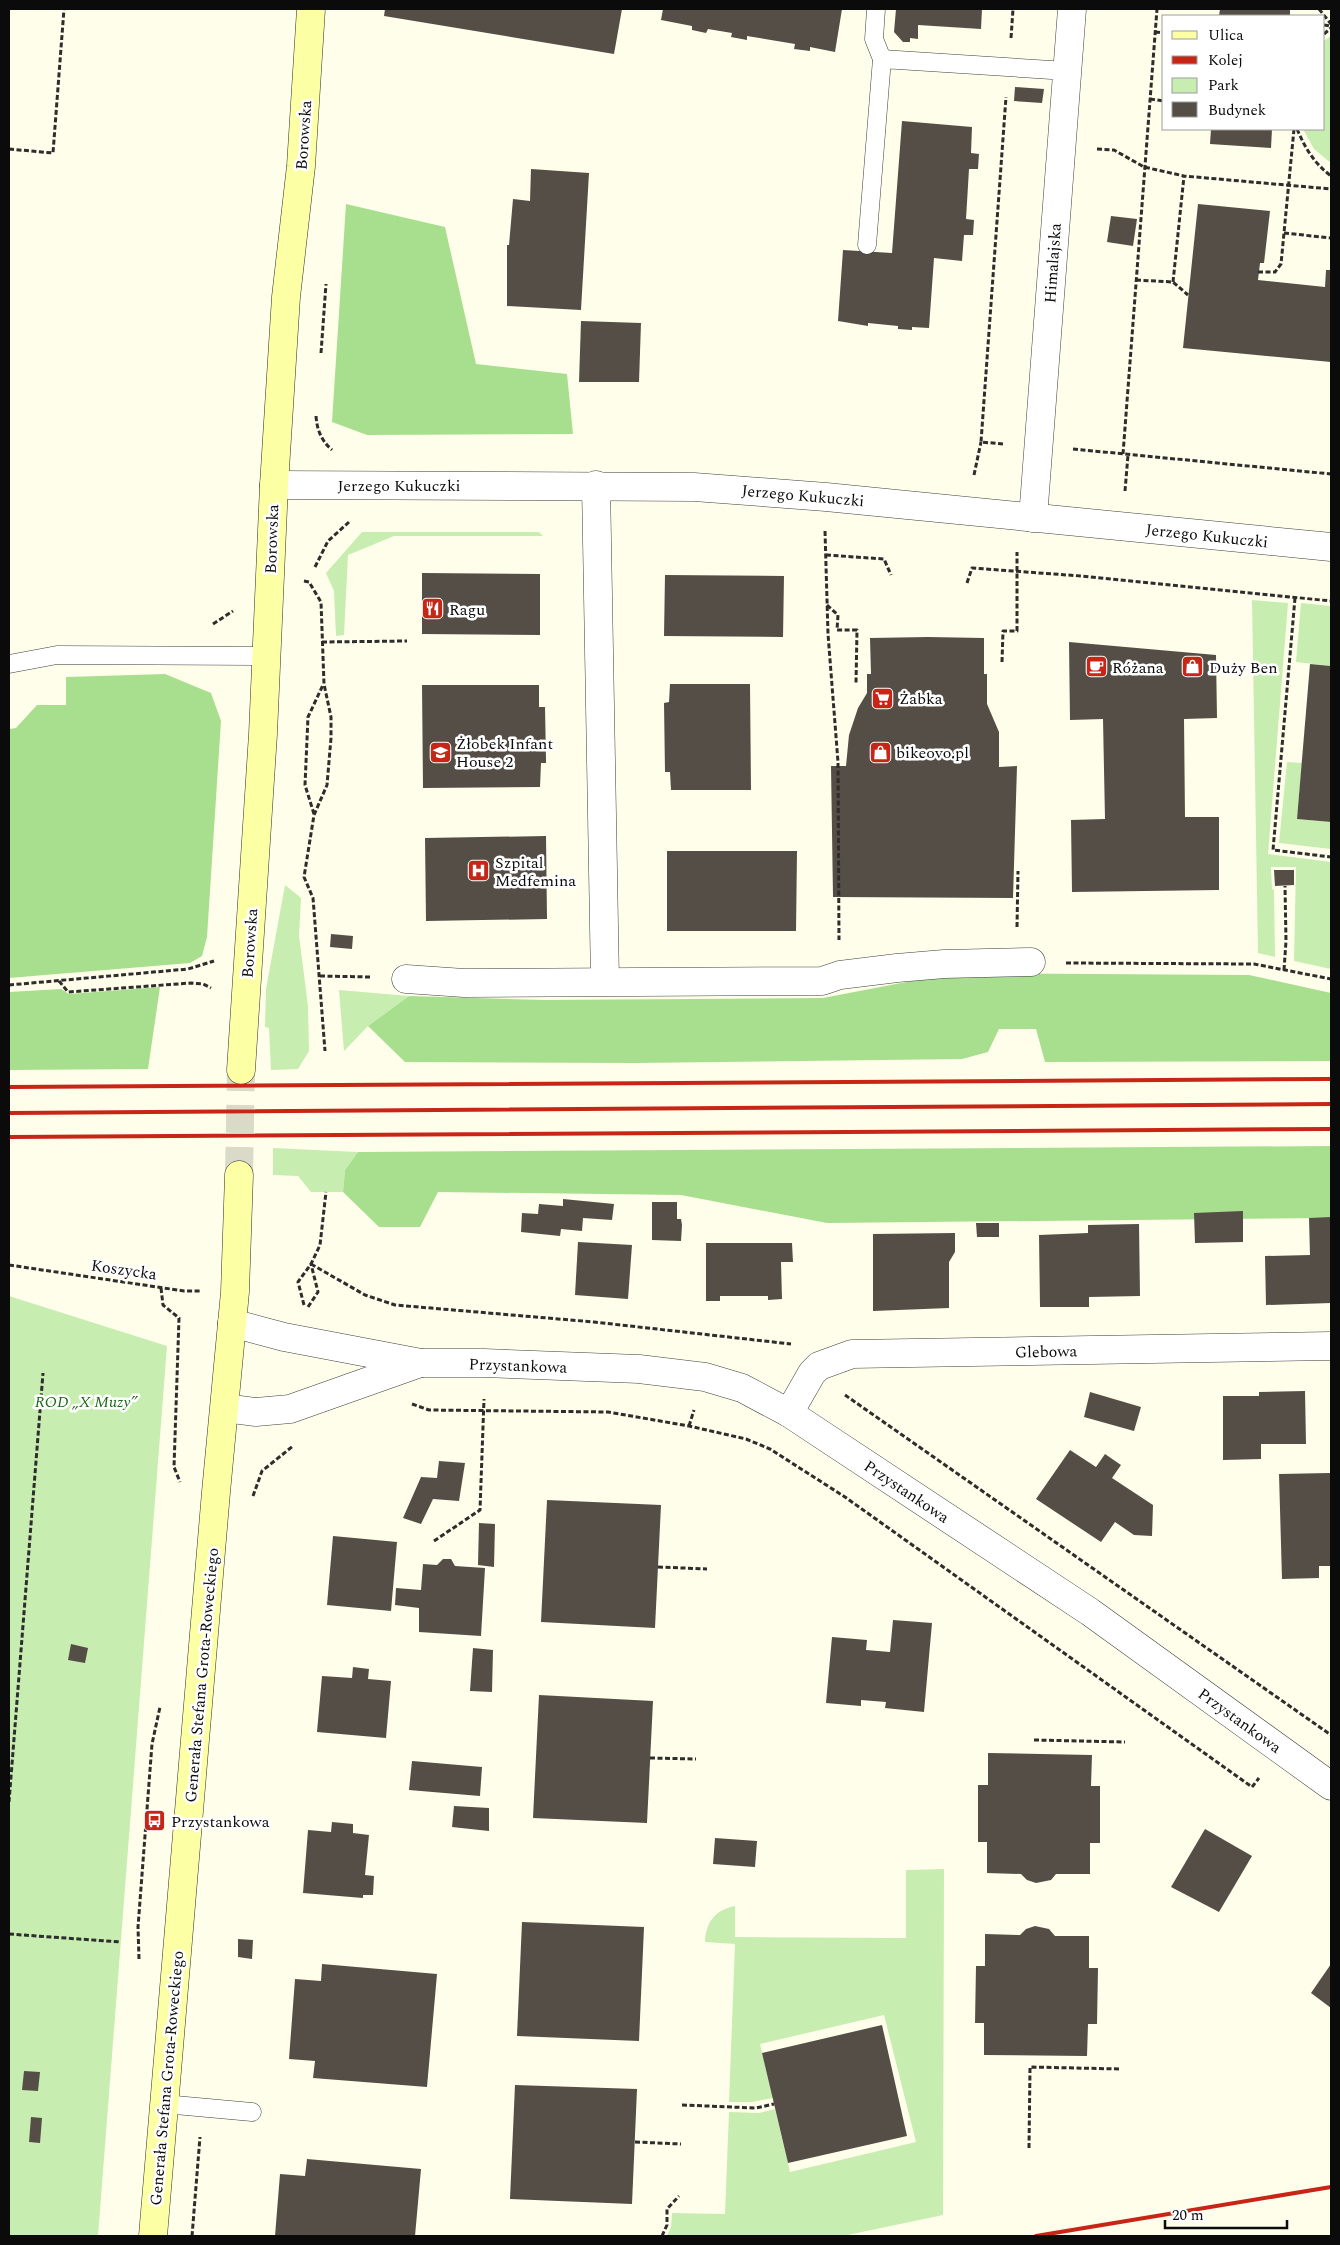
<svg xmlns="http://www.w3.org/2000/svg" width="1340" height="2245" font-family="Spectral,serif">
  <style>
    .green { fill: #c8edb0 }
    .forest { fill: #a8df8e }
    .building { fill: #554e47 }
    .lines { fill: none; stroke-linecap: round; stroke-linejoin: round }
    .secondary-tunnel { stroke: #dadac9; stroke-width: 28; stroke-dasharray: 28 14; stroke-linecap: butt }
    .lane-casing { stroke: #3e3e3e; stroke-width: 19 }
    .street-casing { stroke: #3e3e3e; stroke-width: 29 }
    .secondary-casing { stroke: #2d2d2d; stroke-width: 29 }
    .path { stroke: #2d2d2d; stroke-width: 3; stroke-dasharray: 5 2.5; stroke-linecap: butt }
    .lane { stroke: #fff; stroke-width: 18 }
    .street { stroke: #fff; stroke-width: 28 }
    .secondary { stroke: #fdffa5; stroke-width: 28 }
    .rail { stroke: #c72617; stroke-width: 4 }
    .labels { text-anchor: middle; stroke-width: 5; stroke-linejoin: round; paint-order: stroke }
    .street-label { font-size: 16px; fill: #0b0b0b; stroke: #fff }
    .poi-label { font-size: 16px; fill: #0b0b0b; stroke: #fff; text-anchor: start }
    .park-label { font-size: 16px; font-style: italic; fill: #1d6816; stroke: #fff }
  </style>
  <rect width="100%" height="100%" fill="#fffeea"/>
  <g class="green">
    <path d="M1331,36V163L1314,149L1303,129H1324V41Z"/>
    <path d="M362,532H539L543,536H394L348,555L344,635L336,636L334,591L326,573Z"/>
    <path d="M1252,600L1288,603L1268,854L1331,862V969L1294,961L1296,867H1271L1272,889L1274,890L1275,957L1258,953Z"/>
    <path d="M1301,603L1331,606V666L1296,662Z"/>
    <path d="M1287,762L1302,763L1297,819L1331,822V849L1279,843Z"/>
    <path d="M285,885L301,898L299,936L308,1006L309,1051L298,1069L271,1070L269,1028L265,1027L266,989Z"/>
    <path d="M339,990L409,996L368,1026L344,1051Z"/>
    <path d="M273,1148L358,1152L345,1170L343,1192H311L298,1176L273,1175Z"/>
    <path d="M9,1296L167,1346L98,2236H9Z"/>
    <path d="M944,1869L943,2215L843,2236H667L671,2227L672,2213L725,2214L729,2112L759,2113L775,2109L790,2172L916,2142L884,2015L760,2044L773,2098L752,2102H729L735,1944L705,1942C706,1923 714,1910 735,1906V1937L906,1938V1870Z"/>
  </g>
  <g class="forest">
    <path d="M346,204L445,227L476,364L567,374L573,434L367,435L332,422Z"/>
    <path d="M165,674L211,693L221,721L207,937L202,956L190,963L9,978V729L16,728L37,705H66V677Z"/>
    <path d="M953,973L1249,975L1331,993V1061L1045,1062L1036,1029H999L988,1052L962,1059L635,1063L405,1062L368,1026L409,996L545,1000L823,998Z"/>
    <path d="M160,987L148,1069L9,1070V992L61,989L69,994Z"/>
    <path d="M1331,1146V1218L827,1223L681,1195L438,1192L420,1227H379L343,1192L345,1170L358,1152Z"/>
  </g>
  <g class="building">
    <path d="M385,9L559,10L622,9L614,54L384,16Z"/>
    <path d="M663,9H842L835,52L810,47V51L794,49L795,44L747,36V40L731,37L732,33L708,29L706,33L692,30V26L661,20Z"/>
    <path d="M896,9H982L981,29L918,25V39L910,38V42H903L894,32Z"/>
    <path d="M1220,9H1281L1290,10V16H1219Z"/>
    <path d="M1015,87L1044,89L1042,103L1014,101Z"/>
    <path d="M902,121L972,127L971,153L979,154L978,169H969L966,219L974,220L973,235H964L962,261L934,258L929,328L912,327V330L898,329V326L868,323V326L838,321L843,250L892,253Z"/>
    <path d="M1211,129H1272L1271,148L1210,144Z"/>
    <path d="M531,169L589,173L581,310L507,306V245H509L513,199L530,201Z"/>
    <path d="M1198,204L1270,211L1264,263H1260L1258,280L1325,287L1326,270H1331V362L1183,348Z"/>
    <path d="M1111,216L1137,219L1133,246L1107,242Z"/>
    <path d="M581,321L641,323L639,382H579Z"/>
    <path d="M422,573L540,574V635L422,634Z"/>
    <path d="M665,575L784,576L783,637L664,636Z"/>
    <path d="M928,637L984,638V674H987V704L999,732V767L1017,766L1013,898L833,897L831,766H846L849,735L858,708L867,693V674H871L870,638Z"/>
    <path d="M1069,642L1216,655L1217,718L1184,719L1185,817H1219V890L1072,892L1071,820L1105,819L1103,719L1070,720Z"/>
    <path d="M1310,664L1331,666V822L1297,819Z"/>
    <path d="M670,684H750L751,790H671L670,772H665L664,703L669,702Z"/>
    <path d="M422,685H539V707H545L546,760V763H541L540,787L423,788Z"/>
    <path d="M546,836L547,919L426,921L425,838Z"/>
    <path d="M667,851H797L796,931H667Z"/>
    <path d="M1274,870H1294V885L1275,886Z"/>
    <path d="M331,934L353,936L352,949L330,947Z"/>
    <path d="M563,1199L614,1204L612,1220L583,1218L582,1231L561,1229L560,1236L521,1232L522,1213L538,1214L539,1204L563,1206Z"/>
    <path d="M652,1202H677V1219H681L682,1225L681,1241L652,1240Z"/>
    <path d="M1243,1211V1242L1195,1243L1194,1213Z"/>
    <path d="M1331,1217V1303L1266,1305L1265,1256L1310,1255L1309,1218Z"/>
    <path d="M976,1223H999V1237H977Z"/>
    <path d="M1139,1224L1140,1296L1089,1297V1307H1040L1039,1235L1088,1233V1225Z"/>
    <path d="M955,1233V1252L949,1262V1308L873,1311V1234Z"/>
    <path d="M578,1242L632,1245L628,1299L575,1295Z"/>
    <path d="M706,1243H792L793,1262H781L782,1299L768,1300V1296H720V1301H706Z"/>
    <path d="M1305,1391L1306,1444H1261V1459L1223,1460V1396H1259V1392Z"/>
    <path d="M1090,1392L1141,1407L1134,1431L1084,1417Z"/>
    <path d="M1070,1450L1096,1467L1105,1454L1121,1465L1112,1478L1153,1505L1152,1536L1134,1535L1115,1522L1101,1542L1036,1499Z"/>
    <path d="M439,1461L465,1463L459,1501L433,1499L421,1524L403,1518L421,1477L437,1478Z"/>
    <path d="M1330,1473L1331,1566H1319V1578L1282,1579L1279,1474Z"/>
    <path d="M547,1500L661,1505L655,1628L541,1622Z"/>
    <path d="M479,1523L495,1524L494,1567L478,1565Z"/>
    <path d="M333,1536L397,1542L391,1611L327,1605Z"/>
    <path d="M443,1559H451L455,1566L485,1568L481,1636L419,1632V1608L395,1605L396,1588L421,1590L423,1564L437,1565Z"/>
    <path d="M893,1620L932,1623L924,1712L885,1708L886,1702L861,1700V1706L826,1703L832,1637L867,1640L866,1650L890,1652Z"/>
    <path d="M71,1644L88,1648L85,1663L68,1660Z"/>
    <path d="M473,1648L493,1650L492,1692L470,1691Z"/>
    <path d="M353,1667L369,1669L368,1679L391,1681L386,1738L317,1732L322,1676L352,1678Z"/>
    <path d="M539,1695L653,1701L647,1823L533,1818Z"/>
    <path d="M988,1753L1092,1755L1091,1786H1100V1843H1090V1874H1056L1051,1880L1036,1883L1027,1880L1021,1874L987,1873V1842H978V1785H988Z"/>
    <path d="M412,1761L482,1767L480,1796L409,1790Z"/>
    <path d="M454,1806L489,1808V1831L452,1827Z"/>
    <path d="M332,1822L353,1824V1833L369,1835L365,1875L374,1876L373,1895H363V1898L303,1893L308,1830L331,1832Z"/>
    <path d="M1205,1829L1252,1856L1219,1912L1171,1887Z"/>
    <path d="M715,1838L757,1841L755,1867L713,1864Z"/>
    <path d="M522,1922L644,1927L639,2041L517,2036Z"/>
    <path d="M1035,1926L1049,1929L1055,1936H1089V1968H1098L1097,2024H1088L1087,2056L984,2055V2023H975L976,1966H985V1934L1020,1935L1026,1929Z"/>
    <path d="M238,1939L253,1940L252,1959L238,1957Z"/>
    <path d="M322,1964L437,1974L427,2087L313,2078L315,2061L289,2059L295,1979L321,1981Z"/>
    <path d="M1331,1964V2008L1311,1993Z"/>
    <path d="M882,2025L907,2136L788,2163L762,2053Z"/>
    <path d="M24,2071L40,2072L38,2091L22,2090Z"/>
    <path d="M515,2085L637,2089L632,2204L510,2199Z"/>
    <path d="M31,2117L42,2118L40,2143L29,2142Z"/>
    <path d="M307,2159L421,2169L415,2236H275L280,2174L305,2176Z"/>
  </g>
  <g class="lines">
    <path class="secondary-tunnel" d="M239,1175L241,1070"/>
    <defs>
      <g id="lane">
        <path d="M876,9L874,39L882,59"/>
        <path d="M867,245L882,59L1067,71"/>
        <path d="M9,664L57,655L266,656"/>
        <path d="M164,2104L252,2112"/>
      </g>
      <g id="street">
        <path d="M274,485L694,487L826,497L1331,547"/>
        <path d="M596,485L605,981"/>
        <path d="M1033,518L1072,9"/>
        <path d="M406,979L464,983L822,981L840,975L897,968L944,964L1031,962"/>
        <path d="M232,1323L284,1337L421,1363H484L639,1369L705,1377L742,1388L789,1413L1090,1612L1331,1786"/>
        <path d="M225,1408L256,1412L290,1409L420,1363"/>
        <path d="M789,1413L812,1373L819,1366L852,1354L1331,1346"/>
      </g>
      <g id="secondary">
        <path d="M241,1070L263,734L274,485L286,297L301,166L311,9"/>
        <path d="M153,2236L216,1492L235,1292L239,1175"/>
      </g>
    </defs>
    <use href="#lane" class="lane-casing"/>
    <use href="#street" class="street-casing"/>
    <use href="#secondary" class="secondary-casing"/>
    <g class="path">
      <path d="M1319,9L1331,24"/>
      <path d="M1324,25L1331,26"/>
      <path d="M1155,32L1164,33"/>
      <path d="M1324,34L1331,28"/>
      <path d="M1011,38L1013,9"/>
      <path d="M1150,99L1164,101"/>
      <path d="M1297,129C1305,148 1314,163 1331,176"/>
      <path d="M9,149L53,153L64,9"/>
      <path d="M1097,149L1114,150L1144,167L1184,176L1331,189"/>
      <path d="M1284,233L1331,238"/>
      <path d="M1258,272H1275L1281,264L1294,129"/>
      <path d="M1136,280L1173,282L1188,295"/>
      <path d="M1173,282L1184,176"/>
      <path d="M321,353L326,284"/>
      <path d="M316,416C317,430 321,440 332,450"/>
      <path d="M1003,444L981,442L1006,97"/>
      <path d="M1073,449L1331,474"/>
      <path d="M1123,454L1157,9"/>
      <path d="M974,475L981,442"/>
      <path d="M1125,491L1128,455"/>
      <path d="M825,531L828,634L838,762L839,940"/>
      <path d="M826,555L884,559L891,575"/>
      <path d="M315,567L328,541L349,522"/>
      <path d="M304,581L309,582L321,602L324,684L331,717V738L327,785L314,815L304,877L313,898L325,1051"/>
      <path d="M967,583L972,568L1081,576L1331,601"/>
      <path d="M1295,598L1273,850L1331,857"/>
      <path d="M827,605L838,615L837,630H857L856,683"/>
      <path d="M213,624L233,611"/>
      <path d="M322,642L407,641"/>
      <path d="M1002,662L1003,631H1017V552"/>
      <path d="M314,814L305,785L308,717L323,685"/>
      <path d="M1017,927L1018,871"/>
      <path d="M1066,963L1254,964L1331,979"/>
      <path d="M1284,970L1286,941L1285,886"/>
      <path d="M320,976L371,977"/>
      <path d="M59,981L68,992L191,983L203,984L211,988"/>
      <path d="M9,985L188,969L214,961"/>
      <path d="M311,1264L365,1295L395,1305L594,1322L791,1344"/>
      <path d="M9,1265L184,1291H200"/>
      <path d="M161,1288L163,1305L179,1318L174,1467L180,1482"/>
      <path d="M304,1305L298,1282L311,1264L320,1245L326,1192"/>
      <path d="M308,1307L318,1292L311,1264"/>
      <path d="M845,1395L1331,1735"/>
      <path d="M412,1404L429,1410L608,1412L689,1426L746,1439L770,1449L845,1497L1252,1787L1259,1778"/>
      <path d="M689,1426L694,1410"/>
      <path d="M253,1496L262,1471L293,1446"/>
      <path d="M434,1541L480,1510L484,1399"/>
      <path d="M658,1567L707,1569"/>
      <path d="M1034,1740L1125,1742"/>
      <path d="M650,1758L696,1759"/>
      <path d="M9,1802L43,1373"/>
      <path d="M9,1934L121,1942"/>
      <path d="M139,1959L138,1927L152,1744L160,1707"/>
      <path d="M682,2105L756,2108L774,2104"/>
      <path d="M635,2142L681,2144"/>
      <path d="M1029,2148L1030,2067L1120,2069"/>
      <path d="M192,2236L200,2137"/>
      <path d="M662,2236L667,2225V2209L679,2196"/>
    </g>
    <use href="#lane" class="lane"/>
    <use href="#street" class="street"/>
    <use href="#secondary" class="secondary"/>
    <g class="rail">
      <path d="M9,1087L1331,1079"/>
      <path d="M9,1113L1331,1104"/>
      <path d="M9,1137L1331,1129"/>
      <path d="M1036,2236L1331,2187"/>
    </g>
  </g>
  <defs>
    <symbol id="restaurant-square" viewBox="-11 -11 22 22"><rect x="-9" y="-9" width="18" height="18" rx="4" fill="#c72617" stroke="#fff"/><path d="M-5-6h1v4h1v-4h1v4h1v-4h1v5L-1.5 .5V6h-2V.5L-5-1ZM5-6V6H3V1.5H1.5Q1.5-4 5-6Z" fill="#fff"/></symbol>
    <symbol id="cafe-square" viewBox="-11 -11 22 22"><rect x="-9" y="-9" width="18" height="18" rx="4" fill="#c72617" stroke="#fff"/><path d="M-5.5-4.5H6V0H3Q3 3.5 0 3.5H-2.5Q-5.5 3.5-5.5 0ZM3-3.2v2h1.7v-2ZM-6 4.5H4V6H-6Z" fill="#fff"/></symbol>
    <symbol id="shop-square" viewBox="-11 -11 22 22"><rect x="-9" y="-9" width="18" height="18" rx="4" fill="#c72617" stroke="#fff"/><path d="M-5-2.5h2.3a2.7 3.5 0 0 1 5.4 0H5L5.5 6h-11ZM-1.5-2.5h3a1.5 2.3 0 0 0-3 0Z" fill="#fff"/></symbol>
    <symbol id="supermarket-square" viewBox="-11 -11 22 22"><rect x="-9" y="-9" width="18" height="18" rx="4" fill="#c72617" stroke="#fff"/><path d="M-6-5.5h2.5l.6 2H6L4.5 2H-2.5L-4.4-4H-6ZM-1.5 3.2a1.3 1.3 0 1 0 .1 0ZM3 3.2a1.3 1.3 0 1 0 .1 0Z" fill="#fff"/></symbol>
    <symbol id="school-square" viewBox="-11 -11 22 22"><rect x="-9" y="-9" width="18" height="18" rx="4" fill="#c72617" stroke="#fff"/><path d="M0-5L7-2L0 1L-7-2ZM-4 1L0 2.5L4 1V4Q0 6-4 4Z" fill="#fff"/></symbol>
    <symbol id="hospital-square" viewBox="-11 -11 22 22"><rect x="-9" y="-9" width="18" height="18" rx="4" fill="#c72617" stroke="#fff"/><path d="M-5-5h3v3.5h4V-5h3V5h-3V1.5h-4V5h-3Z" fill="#fff"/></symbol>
    <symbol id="bus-square" viewBox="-11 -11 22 22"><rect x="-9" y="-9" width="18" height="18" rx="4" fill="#c72617" stroke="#fff"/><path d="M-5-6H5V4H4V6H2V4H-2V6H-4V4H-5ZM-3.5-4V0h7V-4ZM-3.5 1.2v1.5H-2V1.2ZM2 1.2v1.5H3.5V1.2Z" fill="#fff"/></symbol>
  </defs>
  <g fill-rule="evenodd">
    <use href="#restaurant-square" x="420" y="596" width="25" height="25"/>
    <use href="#cafe-square" x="1084" y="654" width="25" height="25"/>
    <use href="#shop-square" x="1180" y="654" width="25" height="25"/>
    <use href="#supermarket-square" x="870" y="686" width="25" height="25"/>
    <use href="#school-square" x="428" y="740" width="25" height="25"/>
    <use href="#shop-square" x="868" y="740" width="25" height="25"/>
    <use href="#hospital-square" x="466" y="858" width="25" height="25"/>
    <use href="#bus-square" x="142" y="1808" width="25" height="25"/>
  </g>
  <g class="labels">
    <g class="street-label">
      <text transform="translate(303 135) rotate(-86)" y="6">Borowska</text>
      <text transform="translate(1052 263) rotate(-86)" y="6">Himalajska</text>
      <text x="399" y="491">Jerzego Kukuczki</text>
      <text transform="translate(803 495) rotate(5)" y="6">Jerzego Kukuczki</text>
      <text transform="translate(1207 535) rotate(6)" y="6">Jerzego Kukuczki</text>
      <text transform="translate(271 539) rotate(-88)" y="6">Borowska</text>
      <text transform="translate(249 943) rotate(-86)" y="6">Borowska</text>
      <text transform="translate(124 1269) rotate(8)" y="6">Koszycka</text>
      <text transform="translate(1046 1351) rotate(-1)" y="6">Glebowa</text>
      <text transform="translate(518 1365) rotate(2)" y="6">Przystankowa</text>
      <text transform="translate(907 1491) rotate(34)" y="6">Przystankowa</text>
      <text transform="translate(201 1675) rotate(-85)" y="6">Generała Stefana Grota-Roweckiego</text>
      <text transform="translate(1240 1720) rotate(36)" y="6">Przystankowa</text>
      <text transform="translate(166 2078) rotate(-85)" y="6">Generała Stefana Grota-Roweckiego</text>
    </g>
    <g class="poi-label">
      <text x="449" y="615">Ragu</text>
      <text x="1112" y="673">Różana</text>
      <text x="1209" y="673">Duży Ben</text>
      <text x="899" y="704">Żabka</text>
      <text x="456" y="749">Żłobek Infant<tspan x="456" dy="18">House 2</tspan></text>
      <text x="896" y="758">bikeovo.pl</text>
      <text x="495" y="868">Szpital<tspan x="495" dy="18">Medfemina</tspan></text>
      <text x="171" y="1827">Przystankowa</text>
    </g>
    <g class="park-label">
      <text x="86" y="1407">ROD „X Muzy”</text>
    </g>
  </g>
  <rect width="1340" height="2245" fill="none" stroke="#0b0b0b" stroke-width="20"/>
  <rect x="1162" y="15" width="162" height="115" fill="#ffffff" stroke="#9d9d9d"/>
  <rect x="1172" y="31" width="25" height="8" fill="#fdffa5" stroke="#9d9d9d"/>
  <text x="1208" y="40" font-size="15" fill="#0b0b0b">Ulica</text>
  <rect x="1172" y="56" width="25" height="8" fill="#c72617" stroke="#9d9d9d"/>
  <text x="1208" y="65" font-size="15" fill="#0b0b0b">Kolej</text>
  <rect x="1172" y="78" width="25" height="15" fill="#c8edb0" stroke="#9d9d9d"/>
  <text x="1208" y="90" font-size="15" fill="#0b0b0b">Park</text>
  <rect x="1172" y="102" width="25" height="15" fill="#554e47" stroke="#9d9d9d"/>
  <text x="1208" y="115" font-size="15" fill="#0b0b0b">Budynek</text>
  <path d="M1165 2220v8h122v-8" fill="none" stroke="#0b0b0b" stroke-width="2.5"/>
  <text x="1172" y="2220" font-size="15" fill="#0b0b0b" stroke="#ffffff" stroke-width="4" paint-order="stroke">20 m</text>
</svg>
